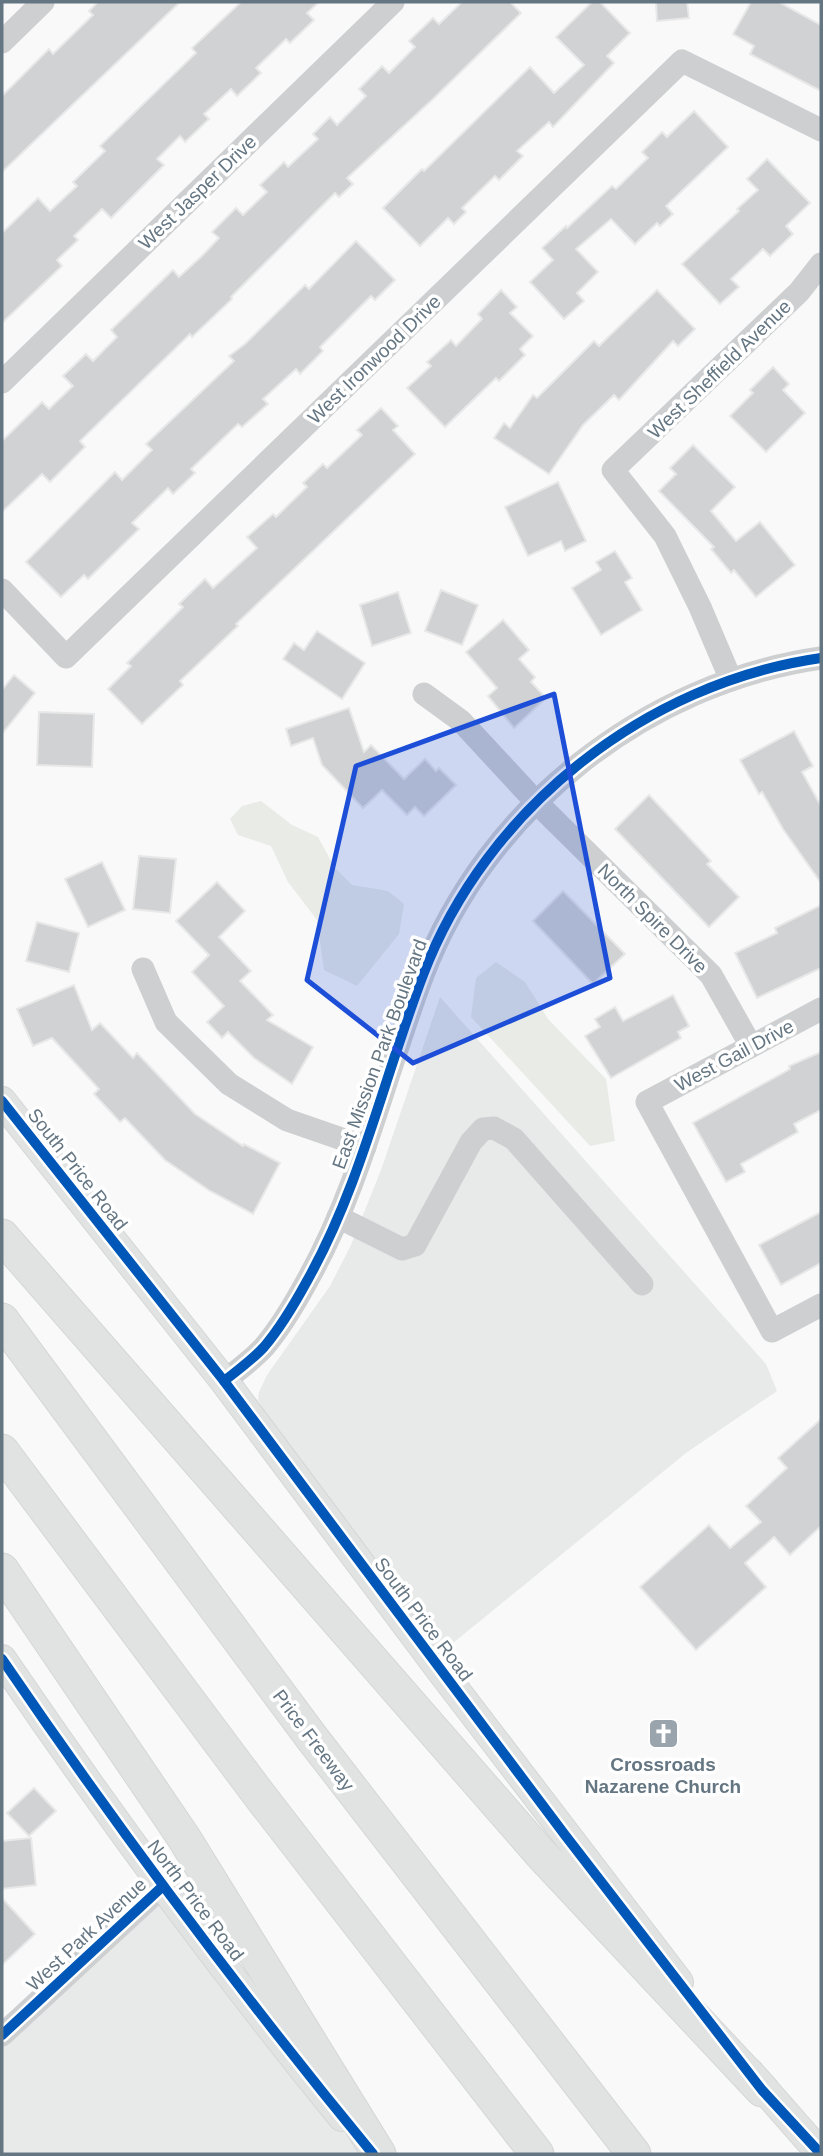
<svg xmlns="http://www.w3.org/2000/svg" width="823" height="2156" font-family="Helvetica,sans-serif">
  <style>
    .built { fill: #e8e9e9 }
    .green { fill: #e8ebe6 }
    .building { fill: #d0d2d3; stroke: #e8e8e8; stroke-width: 2 }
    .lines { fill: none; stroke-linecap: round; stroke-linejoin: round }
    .major-casing { stroke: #d5d6d7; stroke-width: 30 }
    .highway-casing { stroke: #d5d6d6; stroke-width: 35 }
    .minor { stroke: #cecfd0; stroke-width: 23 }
    .major { stroke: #e1e2e2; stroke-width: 28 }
    .highway { stroke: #e1e2e2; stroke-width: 33 }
    .cycleway-casing { stroke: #fff; stroke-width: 15 }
    .cycleway { stroke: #0057b8; stroke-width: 10 }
    .marked { fill: #1d4ed8; fill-opacity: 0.2; stroke: #1d4ed8; stroke-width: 5; stroke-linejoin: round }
    .labels { text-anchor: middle; stroke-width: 7; stroke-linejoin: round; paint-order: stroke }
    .street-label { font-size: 19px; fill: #657683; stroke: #fff }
    .poi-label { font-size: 19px; font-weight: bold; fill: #657683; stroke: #fff }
  </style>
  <rect width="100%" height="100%" fill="#f9f9f9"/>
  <g class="built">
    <path d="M440,997L766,1364L777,1391L686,1453L442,1652L266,1414L258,1400L259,1392L267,1375L330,1286L351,1245L381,1170Z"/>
    <path d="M163,1886L373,2154H2V2036Z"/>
  </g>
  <g class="green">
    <path d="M261,801L292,825L318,837L335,868L352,885L388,891L404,904L399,934L357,986L324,970L317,920L288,882L271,846L238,835L230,819L242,806Z"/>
    <path d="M496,962L525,982L548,1019L606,1079L615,1141L590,1146L471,1017L476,978Z"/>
  </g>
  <g class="building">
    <path d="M98,2H180L2,172V96L49,49L53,54L93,15L89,11Z"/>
    <path d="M241,2H319L307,13L314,20L290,43L286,39L256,68L261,73L237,96L231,89L204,114L209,119L185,142L180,136L157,159L164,165L111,218L102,209L74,236L78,240L57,260L62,266L2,323V233L38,198L50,211L77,186L73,182L105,151L100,146L196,53L192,48Z"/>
    <path d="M462,2H510L521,13L433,99L347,178L353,184L339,197L335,193L231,297L232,299L192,337L190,334L80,441L85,447L50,482L42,474L2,512V441L42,402L49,409L73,386L63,376L86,354L93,361L117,337L111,330L173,270L179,277L203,255L219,238L212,232L236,208L243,215L267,192L260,185L284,162L288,167L318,139L313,134L330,117L337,125L366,96L359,89L382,66L389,73L415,47L409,41L433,18L439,24Z"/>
    <path d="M592,2H600L630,33L607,56L614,63L553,127L549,122L517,151L523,156L499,180L495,176L462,208L466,212L454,224L448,218L420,246L383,208L422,169L424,171L530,67L554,93L584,65L556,37Z"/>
    <path d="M656,2H687L689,18L657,21Z"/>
    <path d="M751,2H779L821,25V91L750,54L754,46L733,34Z"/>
    <path d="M694,111L728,147L666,206L673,214L660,226L657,223L635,244L611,219L576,249L598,272L577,293L584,301L564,319L530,282L553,260L542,248L566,226L567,228L612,186L616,189L648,158L642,152L662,132L667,137Z"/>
    <path d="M767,159L810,203L786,226L793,234L770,256L763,249L731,279L739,287L720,304L682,264L739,211L737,209L758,190L747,179Z"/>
    <path d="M356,241L395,280L375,300L371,296L320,347L323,351L300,374L296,369L263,399L268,404L242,427L238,424L191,469L195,473L173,494L168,488L132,523L139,529L88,579L84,575L61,597L26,562L115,472L122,480L152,450L146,444L234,361L229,356L245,344L305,285L309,289Z"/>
    <path d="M501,290L517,307L510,313L533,336L520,349L525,355L499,381L496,378L445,427L407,388L431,366L427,362L451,340L456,346L482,319L478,314Z"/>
    <path d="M657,290L695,329L678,346L673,341L619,400L614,395L583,425L549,474L494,438L504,423L510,428L533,395L537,398L594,341L599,346Z"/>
    <path d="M773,367L789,384L783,390L805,413L766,452L730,416L753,393L750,390Z"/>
    <path d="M381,408L398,426L393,430L415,454L236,624L238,626L180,681L183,685L142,724L108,689L131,666L127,663L183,607L179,604L205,579L213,588L257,548L247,537L273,514L276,517L307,487L303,483L323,464L327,468L362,435L357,430Z"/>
    <path d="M693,445L735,487L711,511L736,541L760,522L795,565L756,597L734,570L731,573L711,549L714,547L659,491L676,474L670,468Z"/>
    <path d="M558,482L586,541L565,551L561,541L528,556L505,507Z"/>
    <path d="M615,551L632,578L625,582L642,610L601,635L572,588L601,570L596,562Z"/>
    <path d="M441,590L478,605L462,645L425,631Z"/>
    <path d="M398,592L411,633L372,646L360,605Z"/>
    <path d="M503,620L529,650L519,659L535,677L531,682L546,698L514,728L488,696L497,688L466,652Z"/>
    <path d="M317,631L365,663L342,699L283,659L294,643L304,650Z"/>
    <path d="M14,675L35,693L2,734V690Z"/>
    <path d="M349,708L364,752L371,745L404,779L425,759L436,771L439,768L456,785L424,816L415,807L407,815L382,790L363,808L322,765L313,738L291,746L286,729Z"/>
    <path d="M39,712L94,714L92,767L37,765Z"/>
    <path d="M794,731L813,766L802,772L821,806V883L783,829L762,792L759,794L740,760Z"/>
    <path d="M649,795L711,861L707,864L739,897L709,927L615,829Z"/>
    <path d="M139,856L176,859L170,913L133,909Z"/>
    <path d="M102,862L125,910L88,927L65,879Z"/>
    <path d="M217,882L245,911L219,937L251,971L240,981L273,1015L267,1020L313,1047L292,1084L254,1058L228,1032L222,1038L207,1022L224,1006L192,972L209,955L176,921Z"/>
    <path d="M563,891L625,954L593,984L533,921Z"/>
    <path d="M821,905V968L757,998L735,953L777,933L775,928Z"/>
    <path d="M37,922L79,933L69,972L26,961Z"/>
    <path d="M74,985L92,1030L100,1023L133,1058L137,1053L195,1114L243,1146L244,1144L280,1163L253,1214L210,1191L165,1160L125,1118L120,1122L94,1094L99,1089L52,1038L33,1046L17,1009Z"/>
    <path d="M673,995L689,1026L678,1032L681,1038L611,1078L585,1036L600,1027L595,1019L615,1007L623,1021Z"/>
    <path d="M821,1052V1110L794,1124L798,1132L741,1164L745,1172L726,1182L693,1123L790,1069L789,1066Z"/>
    <path d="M821,1212V1263L781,1285L759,1245Z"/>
    <path d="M821,1419V1526L790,1555L774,1537L745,1563L766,1587L696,1650L640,1587L709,1525L730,1548L761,1522L746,1506L787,1468L778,1458Z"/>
    <path d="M34,1788L56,1811L29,1836L7,1813Z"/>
    <path d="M31,1838L36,1885L2,1889V1841Z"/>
    <path d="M2,1898L35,1934L2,1965Z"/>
  </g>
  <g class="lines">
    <defs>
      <g id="major">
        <path d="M2,1101L224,1381L441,1671L679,1982"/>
        <path d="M2,1659C109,1816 222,1970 342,2117"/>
        <path d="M749,2072L821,2154"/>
      </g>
      <g id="highway">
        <path d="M2,1236L541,1854L762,2090"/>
        <path d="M2,1320L312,1738L634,2154"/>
        <path d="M2,1451L260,1796L537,2154"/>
        <path d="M2,1570L184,1838L379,2154"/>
      </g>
    </defs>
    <use href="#major" class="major-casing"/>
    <use href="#highway" class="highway-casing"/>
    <g class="minor">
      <path d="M2,42L43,2"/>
      <path d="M2,382L393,2"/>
      <path d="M2,590L66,657L682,61L821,130"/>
      <path d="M731,680L700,607L665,536L613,470L799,292L821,264"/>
      <path d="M424,694L461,721L537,803L711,975L751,1046"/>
      <path d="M143,969L166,1022L229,1084L287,1120L365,1147"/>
      <path d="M821,1009L647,1102L772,1331L821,1305"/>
      <path d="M338,1217L402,1249L415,1245L471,1142L483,1129L494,1128L514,1139L642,1284"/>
      <path d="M224,1381C238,1370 252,1360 264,1347C281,1327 295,1303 307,1281C361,1185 384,1077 423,975C486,809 645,683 821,658"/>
      <path d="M2,2035L163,1886"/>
    </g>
    <use href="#major" class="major"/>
    <use href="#highway" class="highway"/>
    <defs>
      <g id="cycleway">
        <path d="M2,1101L224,1381L565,1835L762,2090L821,2154"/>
        <path d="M224,1381C238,1370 252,1360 264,1347C281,1327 295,1303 307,1281C361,1185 384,1077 423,975C486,809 645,683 821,658"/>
        <path d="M2,1659C118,1829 242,1995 373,2154"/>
        <path d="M2,2035L163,1886"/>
      </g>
    </defs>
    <use href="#cycleway" class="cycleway-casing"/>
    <use href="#cycleway" class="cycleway"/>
  </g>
  <path class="marked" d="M554,694L610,978L413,1063L307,980L356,766Z"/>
  <defs>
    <symbol id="church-square" viewBox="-11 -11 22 22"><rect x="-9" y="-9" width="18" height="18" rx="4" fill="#99a4ac" stroke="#fff"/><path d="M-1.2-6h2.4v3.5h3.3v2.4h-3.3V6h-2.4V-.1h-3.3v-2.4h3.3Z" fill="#fff"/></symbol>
  </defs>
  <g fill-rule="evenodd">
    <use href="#church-square" x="646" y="1716" width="35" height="35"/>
  </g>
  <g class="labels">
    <g class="street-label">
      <text transform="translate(197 192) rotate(-44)" y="7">West Jasper Drive</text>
      <text transform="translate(374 359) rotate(-44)" y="7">West Ironwood Drive</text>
      <text transform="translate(719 369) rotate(-44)" y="7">West Sheffield Avenue</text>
      <text transform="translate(653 918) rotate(45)" y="7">North Spire Drive</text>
      <text transform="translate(379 1054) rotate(-70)" y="7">East Mission Park Boulevard</text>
      <text transform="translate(734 1055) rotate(-28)" y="7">West Gail Drive</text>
      <text transform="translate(78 1169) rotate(52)" y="7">South Price Road</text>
      <text transform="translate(424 1619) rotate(53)" y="7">South Price Road</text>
      <text transform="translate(314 1740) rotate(53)" y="7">Price Freeway</text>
      <text transform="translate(196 1900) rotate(53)" y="7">North Price Road</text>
      <text transform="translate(86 1934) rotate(-43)" y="7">West Park Avenue</text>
    </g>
    <g class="poi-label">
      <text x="663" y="1771">Crossroads<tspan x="663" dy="22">Nazarene Church</tspan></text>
    </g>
  </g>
  <rect width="823" height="2156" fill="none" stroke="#657683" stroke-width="7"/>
</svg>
